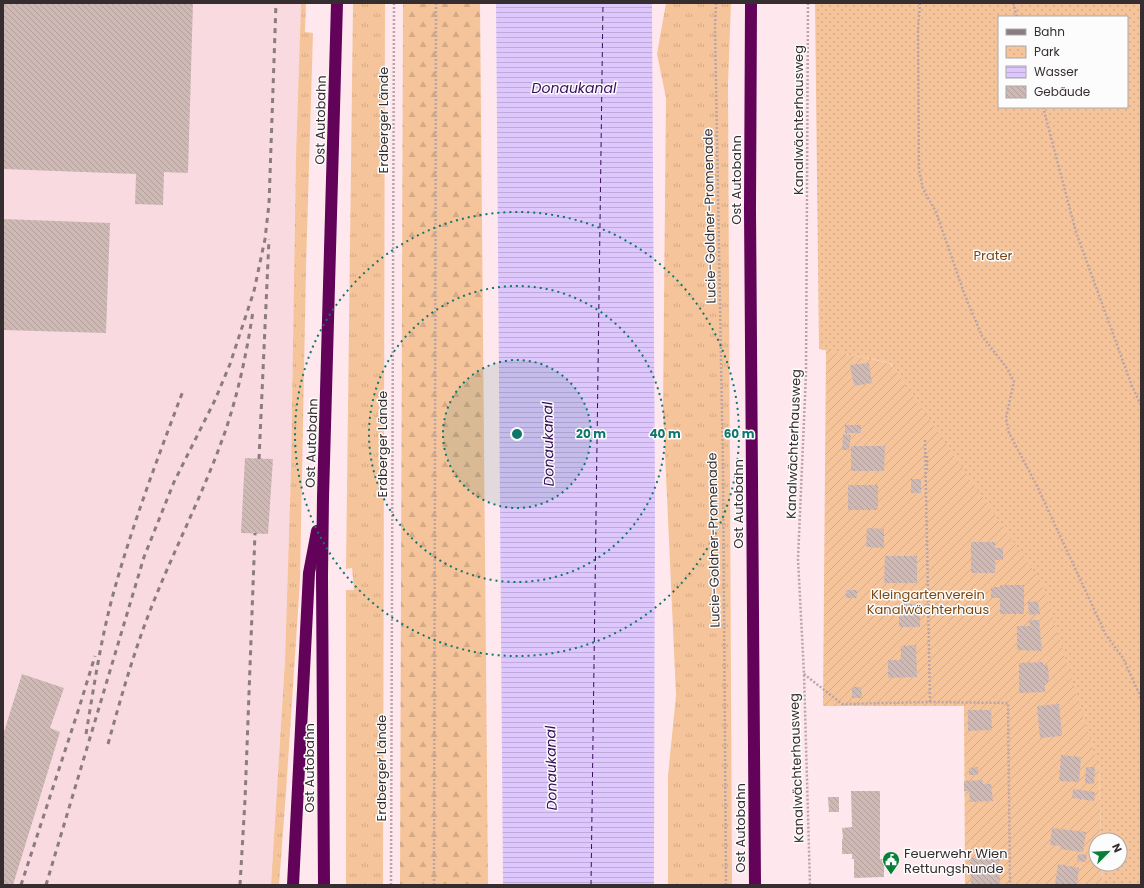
<svg xmlns="http://www.w3.org/2000/svg" width="1144" height="888" font-family="Poppins,sans-serif">
  <style>
    .built { fill: #f9dae0 }
    .grass { fill: url(#grass-tufts) }
    .forest { fill: url(#forest-firs) }
    .park { fill: url(#park-dots); fill-rule: evenodd }
    .garden { fill: url(#garden-furrows) }
    .water { fill: url(#water-rules) }
    .lines { fill: none; stroke-linecap: round; stroke-linejoin: round }
    .ferry { stroke: #380d5b; stroke-width: 1; stroke-dasharray: 5 4; stroke-linecap: butt }
    .building { fill: url(#building-back-hatch) }
    .path { stroke: #b7a5a9; stroke-width: 2.5; stroke-dasharray: 2 2; stroke-linecap: butt }
    .motorway { stroke: #620258; stroke-width: 12 }
    .rail { stroke: #8a7c7f; stroke-width: 3; stroke-dasharray: 5 5; stroke-linecap: butt }
    .ring { fill: none; stroke: #0f766e; stroke-width: 2; stroke-dasharray: 2 4 }
    .labels { text-anchor: middle; stroke-width: 3; stroke-linejoin: round; paint-order: stroke }
    .street-label { font-size: 13px; fill: #352d2f; stroke: #fcfcfc }
    .park-label { font-size: 13px; fill: #7c4812; stroke: #fcfcfc }
    .poi-label { font-size: 13px; fill: #352d2f; stroke: #fcfcfc; text-anchor: start }
    .water-label { font-size: 14px; font-style: italic; fill: #380d5b; stroke: #fcfcfc }
    .centre { fill: #0f766e; stroke: #fcfcfc; stroke-width: 2 }
    .ring-label { font-size: 12px; text-anchor: middle; font-weight: bold; fill: #0f766e; stroke: #fcfcfc; stroke-width: 3; stroke-linejoin: round; paint-order: stroke }
  </style>
  <defs>
    <pattern id="grass-tufts" width="24" height="20" patternUnits="userSpaceOnUse"><rect width="24" height="20" fill="#f6c49a"/><path d="M3 7l-1-3M5 7V3M7 7l1-3M15 17l-1-3M17 17v-4M19 17l1-3" fill="none" stroke="#d4a985"/></pattern>
    <pattern id="forest-firs" width="22" height="20" patternUnits="userSpaceOnUse"><rect width="22" height="20" fill="#f6c49a"/><path d="M5 1l3.5 6h-7zM16 11l3.5 6h-7z" fill="#d4a985"/></pattern>
    <pattern id="park-dots" width="8" height="8" patternUnits="userSpaceOnUse"><rect width="8" height="8" fill="#f6c49a"/><path d="M2 2h.1M6 6h.1" fill="none" stroke="#d4a985" stroke-width="1.8" stroke-linecap="round"/></pattern>
    <pattern id="garden-furrows" width="10" height="10" patternUnits="userSpaceOnUse"><rect width="10" height="10" fill="#f6c49a"/><path d="M-1 1l2-2M0 10L10 0M9 11l2-2" fill="none" stroke="#d4a985"/></pattern>
    <pattern id="water-rules" width="6" height="5" patternUnits="userSpaceOnUse"><rect width="6" height="5" fill="#dec7fd"/><path d="M0 2.5h6" fill="none" stroke="#bfabd9"/></pattern>
    <pattern id="building-back-hatch" width="6" height="6" patternUnits="userSpaceOnUse"><rect width="6" height="6" fill="#cfb9b5"/><path d="M-1 5l2 2M0 0l6 6M5-1l2 2" fill="none" stroke="#b29f9c"/></pattern>
  </defs>
  <rect width="100%" height="100%" fill="#ffe8ed"/>
  <path class="built" d="M3,3H301L296,154L291,468L285,660L271,885H3Z"/>
  <g class="grass">
    <path d="M301,3H314V4H306L305,32L313,33L306,267L300,580L286,792L279,885H271L285,660L291,468L296,154Z"/>
    <path d="M353,3H385L383,885H346V590H354L352,568L346,569Z"/>
    <path d="M666,3H731L728,84L732,885H668V776L676,695L663,409L666,98L657,54Z"/>
  </g>
  <path class="forest" d="M403,3H480L488,885H400Z"/>
  <path class="park" d="M815,3H1141V885H1103L1102,864H1120V840H1101L1099,768L891,363L819,349ZM999,17H1127V107H999Z"/>
  <path class="garden" d="M826,350L890,363L1042,583L1099,768L1101,840H1096V864H1102L1103,885H965L964,706H823Z"/>
  <path class="water" d="M496,3H652L655,492L654,885H503Z"/>
  <g class="lines">
    <path class="ferry" d="M591,885L603,3"/>
  </g>
  <g class="building">
    <path d="M3,3H193L188,173L164,172L163,205L135,204L136,174L3,169Z"/>
    <path d="M3,219L110,223L106,333L3,330Z"/>
    <path d="M869,363L872,383L854,386L850,365Z"/>
    <rect x="845" y="425" width="16" height="8"/>
    <path d="M843,434L851,435L849,450H842Z"/>
    <path d="M851,446H885L884,471H851Z"/>
    <path d="M245,458L273,459L268,534L241,533Z"/>
    <rect x="911" y="479" width="10" height="14"/>
    <rect x="848" y="485" width="30" height="25"/>
    <path d="M867,528L884,529V548L866,547Z"/>
    <path d="M971,542H995V548H1003V560H995V573H971Z"/>
    <path d="M885,556H917V583H884Z"/>
    <path d="M1000,585H1024V614H1000V598H991V587H1000Z"/>
    <rect x="846" y="590" width="11" height="8"/>
    <path d="M1038,601L1040,614L1029,615L1028,602Z"/>
    <rect x="899" y="604" width="21" height="23"/>
    <path d="M1029,620H1039L1042,651L1017,650V626H1030Z"/>
    <path d="M916,645L917,677L888,678V660H901V646Z"/>
    <path d="M1043,662V665H1048L1049,682L1045,683V692L1019,693V663Z"/>
    <path d="M22,674L64,688L50,728L60,732L13,885H3V735Z"/>
    <path d="M852,687H861L862,698H852Z"/>
    <path d="M1059,704L1062,736L1040,738L1037,706Z"/>
    <path d="M968,710H991L992,730L968,731Z"/>
    <path d="M1061,755L1081,757L1079,782L1059,781Z"/>
    <path d="M978,767V775H969V768Z"/>
    <path d="M1086,767H1095L1094,784L1085,783Z"/>
    <path d="M983,780V784H991L993,801L970,802L969,791H964V781Z"/>
    <path d="M1073,789L1095,792L1094,801L1072,798Z"/>
    <path d="M851,791H880V859H884V877L854,878V859H852V854H842V839H843L842,828L852,827Z"/>
    <path d="M828,797H839V812H829Z"/>
    <path d="M1052,828L1086,832L1083,852L1060,849L1061,846L1050,845Z"/>
    <path d="M1078,854L1087,855L1086,862L1077,861Z"/>
    <path d="M999,857L1000,885H971L970,858Z"/>
    <path d="M1058,864L1079,868L1077,885H1055Z"/>
  </g>
  <g class="lines">
    <g class="path">
      <path d="M716,3L715,28L723,469L726,885"/>
      <path d="M808,3L806,374L798,559L804,674L810,885"/>
      <path d="M920,3L918,29L919,170L923,189L936,212L964,293L982,336L1006,367L1014,381L1006,418L1009,433L1037,486L1106,635L1123,658L1141,698"/>
      <path d="M1013,3L1017,17"/>
      <path d="M1043,107L1076,232L1132,386L1141,405"/>
      <path d="M925,440L930,702"/>
      <path d="M927,456V472"/>
      <path d="M804,674L842,704L930,702L1008,703L1010,885"/>
      <path d="M391,885L394,3"/>
      <path d="M434,885L436,3"/>
    </g>
    <g class="motorway">
      <path d="M751,3L750,209L755,885"/>
      <path d="M293,885L309,573L317,531"/>
      <path d="M324,885L322,577L323,497L337,3"/>
    </g>
    <g class="rail">
      <path d="M259,459L269,239"/>
      <path d="M86,734C94,686 101,638 114,591C133,523 158,457 183,391"/>
      <path d="M108,744C120,701 132,658 148,616C172,553 204,493 226,429C239,390 247,351 253,311"/>
      <path d="M21,885L79,708L95,656"/>
      <path d="M46,885L144,557L174,482L215,400L230,364L254,291L265,239L269,204L276,3"/>
      <path d="M240,885L245,800L255,533"/>
    </g>
  </g>
  <circle cx="517" cy="434" r="74" fill="#0f766e" fill-opacity=".12"/>
  <g class="ring">
    <circle cx="517" cy="434" r="74"/>
    <circle cx="517" cy="434" r="148"/>
    <circle cx="517" cy="434" r="222"/>
  </g>
  <defs>
    <symbol id="civic-pin" viewBox="-11 -11 22 30"><path d="M0 17L-7.5 6A9.5 9.5 0 1 1 7.5 6Z" fill="#098038" stroke="#fcfcfc"/><path d="M-.6-6.5H3V-4.5H.6V-3L4-1V1h2V6H-6V1h2V-1L-.6-3ZM-1.2 2.5V6h2.4V2.5Z" fill="#fff"/></symbol>
  </defs>
  <g fill-rule="evenodd">
    <use href="#civic-pin" x="881" y="850" width="20" height="27"/>
  </g>
  <g class="labels">
    <g class="street-label">
      <text transform="translate(320 120) rotate(-89)" y="5">Ost Autobahn</text>
      <text transform="translate(383 120) rotate(-90)" y="5">Erdberger Lände</text>
      <text transform="translate(798 120) rotate(-90)" y="5">Kanalwächterhausweg</text>
      <text transform="translate(736 180) rotate(-90)" y="5">Ost Autobahn</text>
      <text transform="translate(709 216) rotate(-91)" y="5">Lucie-Goldner-Promenade</text>
      <text transform="translate(311 443) rotate(-88)" y="5">Ost Autobahn</text>
      <text transform="translate(382 444) rotate(-90)" y="5">Erdberger Lände</text>
      <text transform="translate(793 444) rotate(-88)" y="5">Kanalwächterhausweg</text>
      <text transform="translate(738 504) rotate(-90)" y="5">Ost Autobahn</text>
      <text transform="translate(713 540) rotate(-91)" y="5">Lucie-Goldner-Promenade</text>
      <text transform="translate(309 768) rotate(-90)" y="5">Ost Autobahn</text>
      <text transform="translate(381 768) rotate(-90)" y="5">Erdberger Lände</text>
      <text transform="translate(796 768) rotate(-92)" y="5">Kanalwächterhausweg</text>
      <text transform="translate(740 828) rotate(-90)" y="5">Ost Autobahn</text>
    </g>
    <g class="park-label">
      <text x="993" y="260">Prater</text>
      <text x="928" y="599">Kleingartenverein<tspan x="928" dy="15">Kanalwächterhaus</tspan></text>
    </g>
    <g class="poi-label">
      <text x="904" y="858">Feuerwehr Wien<tspan x="904" dy="15">Rettungshunde</tspan></text>
    </g>
    <g class="water-label">
      <text x="574" y="93">Donaukanal</text>
      <text transform="translate(548 444) rotate(-91)" y="5">Donaukanal</text>
      <text transform="translate(551 768) rotate(-91)" y="5">Donaukanal</text>
    </g>
  </g>
  <circle cx="517" cy="434" r="6" class="centre"/>
  <g class="ring-label">
    <text x="591" y="438">20 m</text>
    <text x="665" y="438">40 m</text>
    <text x="739" y="438">60 m</text>
  </g>
  <rect width="1144" height="888" fill="none" stroke="#352d2f" stroke-width="8"/>
  <rect x="998" y="16" width="130" height="92" fill="#fcfcfc" stroke="#aca9aa"/>
  <rect x="1006" y="29" width="20" height="6" fill="#8a7c7f" stroke="#aca9aa"/>
  <text x="1034" y="36" font-size="12" fill="#352d2f">Bahn</text>
  <rect x="1006" y="46" width="20" height="12" fill="url(#park-dots)" stroke="#aca9aa"/>
  <text x="1034" y="56" font-size="12" fill="#352d2f">Park</text>
  <rect x="1006" y="66" width="20" height="12" fill="url(#water-rules)" stroke="#aca9aa"/>
  <text x="1034" y="76" font-size="12" fill="#352d2f">Wasser</text>
  <rect x="1006" y="86" width="20" height="12" fill="url(#building-back-hatch)" stroke="#aca9aa"/>
  <text x="1034" y="96" font-size="12" fill="#352d2f">Gebäude</text>
  <g transform="translate(1108 852) rotate(66)"><circle r="19" fill="#fcfcfc" stroke="#aca9aa"/>
  <path d="M0-3L7 15L0 10L-7 15Z" fill="#098038"/>
  <text y="-6" font-size="11" font-weight="bold" text-anchor="middle" fill="#352d2f">N</text>
  </g>
</svg>
